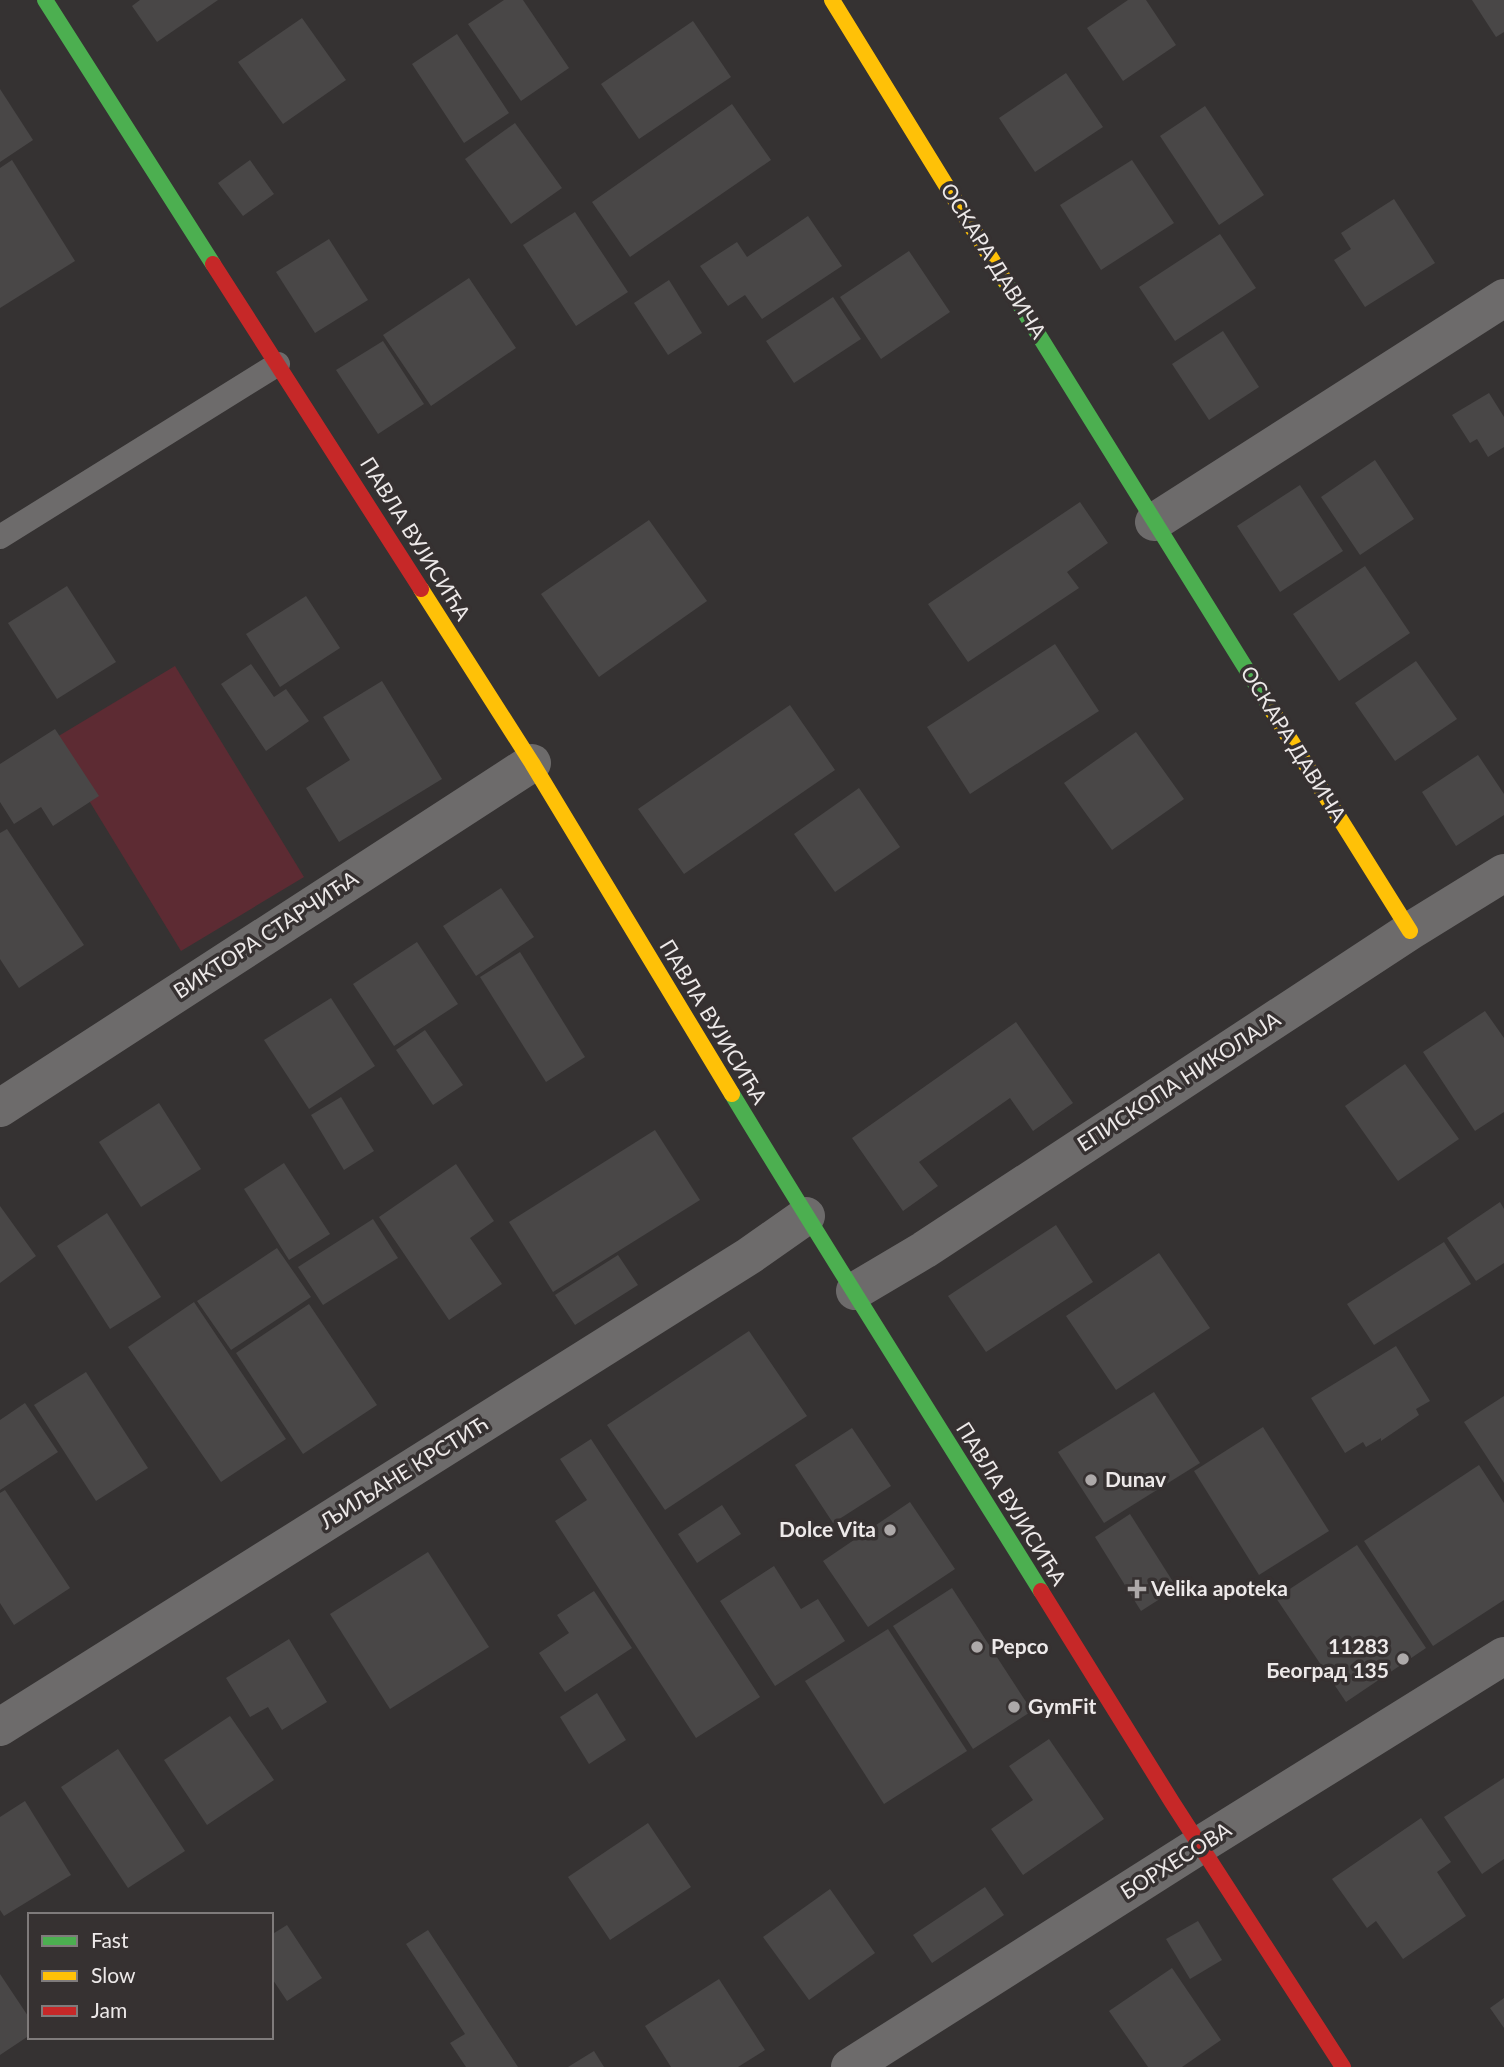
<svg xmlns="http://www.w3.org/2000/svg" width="1504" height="2067" font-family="Lato,sans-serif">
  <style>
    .green { fill: #5d2b33 }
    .building { fill: #494747 }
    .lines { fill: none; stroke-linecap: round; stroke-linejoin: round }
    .lane { stroke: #6d6b6b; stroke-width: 24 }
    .street { stroke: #6d6b6b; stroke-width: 38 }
    .fast { stroke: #4caf50; stroke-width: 16 }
    .slow { stroke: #ffc107; stroke-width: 16 }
    .jam { stroke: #c62828; stroke-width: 16 }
    .poi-dot { fill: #ada9a9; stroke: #363131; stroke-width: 2.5 }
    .labels { text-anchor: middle; stroke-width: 7; stroke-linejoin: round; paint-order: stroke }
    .street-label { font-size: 21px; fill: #ede9e9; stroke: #363131 }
    .poi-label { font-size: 21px; font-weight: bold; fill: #ede9e9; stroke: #363131; text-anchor: start }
  </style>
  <rect width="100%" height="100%" fill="#353232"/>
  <path class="green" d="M175,666L304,877L181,951L52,740Z"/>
  <g class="building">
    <path d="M140,0H218L157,42L132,6Z"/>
    <path d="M504,0H523L569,68L521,101L468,24Z"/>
    <path d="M1128,0H1146L1176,45L1123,81L1087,28Z"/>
    <path d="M1472,0H1504V32L1496,37Z"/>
    <path d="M302,18L346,80L283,124L238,62Z"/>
    <path d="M693,21L731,77L639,139L601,84Z"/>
    <path d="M457,34L509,113L464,143L412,64Z"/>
    <path d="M1066,73L1103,127L1035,172L999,118Z"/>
    <path d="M0,89L33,140L0,162Z"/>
    <path d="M732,104L771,160L630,257L592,202Z"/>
    <path d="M1205,106L1264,195L1219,225L1160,136Z"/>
    <path d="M515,123L562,188L511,224L465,159Z"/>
    <path d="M12,160L75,261L0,308V168Z"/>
    <path d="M250,160L274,194L243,216L218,183Z"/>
    <path d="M1132,160L1174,223L1101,270L1060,205Z"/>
    <path d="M1394,199L1435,263L1365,307L1334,260L1351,249L1341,233Z"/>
    <path d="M575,212L628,292L576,326L523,245Z"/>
    <path d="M808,216L842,266L762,319L745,295L728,306L700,266L737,242L747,257Z"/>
    <path d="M1220,234L1256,288L1175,341L1139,287Z"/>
    <path d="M329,239L368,300L315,333L276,272Z"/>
    <path d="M909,251L950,312L881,359L840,297Z"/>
    <path d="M469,278L516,348L431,406L383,335Z"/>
    <path d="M669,280L702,333L668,355L634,303Z"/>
    <path d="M833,297L861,339L794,383L766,341Z"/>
    <path d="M1223,331L1259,387L1209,420L1172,364Z"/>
    <path d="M383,341L424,404L378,434L336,370Z"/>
    <path d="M1489,393L1504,417V447L1488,457L1477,439L1470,443L1452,415Z"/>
    <path d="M1375,460L1414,519L1360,555L1321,497Z"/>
    <path d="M1300,485L1343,551L1280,592L1237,526Z"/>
    <path d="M1080,502L1108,543L1067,572L1079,588L968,662L928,604Z"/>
    <path d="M649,520L707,601L599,677L541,594Z"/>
    <path d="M1365,566L1410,633L1339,681L1293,614Z"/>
    <path d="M67,586L116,662L57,699L8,623Z"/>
    <path d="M306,596L340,648L280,687L246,634Z"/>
    <path d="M1055,644L1099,711L970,794L927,727Z"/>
    <path d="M1416,661L1457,719L1395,761L1355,703Z"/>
    <path d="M251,664L274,697L286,689L309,721L266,751L221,684Z"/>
    <path d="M382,681L442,779L339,842L306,788L350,760L323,717Z"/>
    <path d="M790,705L835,770L684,874L638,809Z"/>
    <path d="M55,729L99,796L53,826L41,807L14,824L0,802V764Z"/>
    <path d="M1136,732L1184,799L1112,850L1064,783Z"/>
    <path d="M1478,755L1504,794V815L1456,846L1422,792Z"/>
    <path d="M859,788L900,847L835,892L794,834Z"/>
    <path d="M7,829L84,945L19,988L0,959V833Z"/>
    <path d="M501,888L534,937L476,976L443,926Z"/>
    <path d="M417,942L458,1004L394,1046L353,984Z"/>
    <path d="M520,952L585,1057L546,1082L480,977Z"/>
    <path d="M331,998L375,1066L309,1109L264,1040Z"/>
    <path d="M1485,1011L1504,1038V1112L1475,1131L1423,1052Z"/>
    <path d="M1016,1022L1073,1103L1033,1131L1010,1098L919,1162L938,1186L903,1211L852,1138Z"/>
    <path d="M425,1030L463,1085L433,1105L396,1050Z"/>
    <path d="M1405,1064L1459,1139L1398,1181L1345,1106Z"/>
    <path d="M341,1097L374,1151L344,1170L311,1115Z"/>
    <path d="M159,1103L201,1169L141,1207L99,1142Z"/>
    <path d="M655,1130L700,1200L553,1292L509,1222Z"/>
    <path d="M284,1163L330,1234L289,1260L244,1189Z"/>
    <path d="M456,1164L494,1221L470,1238L502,1284L449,1320L379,1217Z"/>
    <path d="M1500,1202L1504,1209V1263L1476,1281L1447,1238Z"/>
    <path d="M0,1206L36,1256L0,1283Z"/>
    <path d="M107,1213L161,1297L110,1329L57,1246Z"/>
    <path d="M373,1219L398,1258L323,1305L298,1267Z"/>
    <path d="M1056,1225L1093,1282L986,1352L948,1296Z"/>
    <path d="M1444,1242L1471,1284L1374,1345L1347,1304Z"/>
    <path d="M277,1248L311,1297L231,1350L197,1301Z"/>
    <path d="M1159,1253L1210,1328L1116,1390L1066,1316Z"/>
    <path d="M618,1255L638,1285L575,1325L555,1295Z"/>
    <path d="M194,1302L286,1439L221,1482L128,1347Z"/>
    <path d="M309,1304L377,1405L303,1454L236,1353Z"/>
    <path d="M749,1331L807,1416L665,1510L607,1425Z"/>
    <path d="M1396,1346L1430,1401L1416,1409L1419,1415L1381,1441V1438L1366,1447L1363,1442L1345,1453L1311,1398Z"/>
    <path d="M86,1372L148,1468L96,1501L34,1405Z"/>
    <path d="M1154,1392L1200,1463L1104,1523L1058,1452Z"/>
    <path d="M1504,1396V1483L1464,1422Z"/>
    <path d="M25,1403L58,1452L0,1490V1420Z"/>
    <path d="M1263,1427L1329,1531L1259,1575L1194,1471Z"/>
    <path d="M852,1428L891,1486L833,1523L795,1465Z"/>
    <path d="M591,1439L760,1697L696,1738L555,1521L587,1500L560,1459Z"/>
    <path d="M1479,1465L1504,1503V1600L1433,1646L1364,1541Z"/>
    <path d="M5,1490L70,1588L14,1625L0,1603V1493Z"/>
    <path d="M910,1502L955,1569L868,1627L823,1561Z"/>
    <path d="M722,1505L741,1534L697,1563L678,1534Z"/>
    <path d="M1130,1514L1177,1588L1141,1611L1095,1537Z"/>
    <path d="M1357,1545L1426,1648L1346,1702L1276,1598Z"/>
    <path d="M428,1552L489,1647L390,1709L330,1614Z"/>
    <path d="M774,1566L801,1609L818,1599L845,1641L775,1686L720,1601Z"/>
    <path d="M952,1588L1032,1711L973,1749L893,1626Z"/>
    <path d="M594,1591L632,1648L565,1692L539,1653L569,1633L557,1615Z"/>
    <path d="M888,1629L967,1751L884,1804L805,1681Z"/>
    <path d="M289,1639L327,1702L282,1730L268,1707L250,1717L226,1678Z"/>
    <path d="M597,1693L626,1740L589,1764L560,1717Z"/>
    <path d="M230,1716L274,1780L207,1825L164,1760Z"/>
    <path d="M1049,1739L1104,1819L1023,1875L991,1829L1033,1800L1009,1766Z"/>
    <path d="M118,1749L185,1851L128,1888L61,1787Z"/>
    <path d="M1504,1778V1859L1482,1874L1444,1817Z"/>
    <path d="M25,1801L71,1875L4,1916L0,1910V1817Z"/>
    <path d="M1421,1818L1451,1862L1437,1872L1466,1916L1403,1959L1376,1921L1367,1928L1332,1879Z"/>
    <path d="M648,1823L691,1887L610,1940L568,1877Z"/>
    <path d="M985,1887L1004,1915L932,1963L913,1935Z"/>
    <path d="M830,1889L875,1953L809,2000L763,1937Z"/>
    <path d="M1198,1921L1222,1960L1190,1979L1166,1939Z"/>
    <path d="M287,1925L322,1978L287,2001L271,1977V1935Z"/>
    <path d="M428,1930L518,2067H466L450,2043L465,2034L406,1944Z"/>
    <path d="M1172,1968L1221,2040L1182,2067H1148L1109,2011Z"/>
    <path d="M0,1974L30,2019V2035L0,2055Z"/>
    <path d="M719,1979L765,2050L738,2067H671L645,2026Z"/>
    <path d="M1504,1998V2028L1490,2008Z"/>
    <path d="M594,2051L604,2067H568Z"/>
  </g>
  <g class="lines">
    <path class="lane" d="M0,537L278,364"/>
    <g class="street">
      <path d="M1154,522L1504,298"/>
      <path d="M0,1108L532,763"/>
      <path d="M855,1291L924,1250L1410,931L1504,873"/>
      <path d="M0,1727L749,1256L806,1216"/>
      <path d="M850,2067L1200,1845L1504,1656"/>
    </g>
    <g class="fast">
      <path d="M45,0L213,264"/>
      <path d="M1005,281L1273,712"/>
      <path d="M732,1094C833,1261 938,1425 1041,1591"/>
    </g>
    <g class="slow">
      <path d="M832,0L1005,281"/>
      <path d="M421,589L532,763L732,1094"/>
      <path d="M1273,712L1410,931"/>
    </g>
    <g class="jam">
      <path d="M213,264L421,589"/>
      <path d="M1041,1591L1172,1802L1343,2067"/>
    </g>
  </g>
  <g class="poi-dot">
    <circle cx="1091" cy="1480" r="7"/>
    <circle cx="890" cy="1530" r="7"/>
    <path d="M1133.5 1578.5h7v7h7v7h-7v7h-7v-7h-7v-7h7z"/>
    <circle cx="977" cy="1647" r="7"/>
    <circle cx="1403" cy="1659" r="7"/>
    <circle cx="1014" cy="1707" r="7"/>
  </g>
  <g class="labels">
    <g class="street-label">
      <text transform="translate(993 261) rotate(58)" y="7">ОСКАРА ДАВИЧА</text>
      <text transform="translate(415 539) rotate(58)" y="7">ПАВЛА ВУЈИСИЋА</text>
      <text transform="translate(1293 744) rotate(58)" y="7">ОСКАРА ДАВИЧА</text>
      <text transform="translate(266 935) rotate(-33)" y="7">ВИКТОРА СТАРЧИЋА</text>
      <text transform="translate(713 1022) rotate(59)" y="7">ПАВЛА ВУЈИСИЋА</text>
      <text transform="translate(1179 1082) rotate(-33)" y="7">ЕПИСКОПА НИКОЛАЈА</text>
      <text transform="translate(404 1473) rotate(-32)" y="7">ЉИЉАНЕ КРСТИЋ</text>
      <text transform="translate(1011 1504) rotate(58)" y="7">ПАВЛА ВУЈИСИЋА</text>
      <text transform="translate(1176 1861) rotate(-32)" y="7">БОРХЕСОВА</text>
    </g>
    <g class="poi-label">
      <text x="1105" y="1487">Dunav</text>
      <text x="876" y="1537" text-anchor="end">Dolce Vita</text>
      <text x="1151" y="1596">Velika apoteka</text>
      <text x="991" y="1654">Pepco</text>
      <text x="1389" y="1654" text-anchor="end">11283<tspan x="1389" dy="24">Београд 135</tspan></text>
      <text x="1028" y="1714">GymFit</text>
    </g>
  </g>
  <rect x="28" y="1913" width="245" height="126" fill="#363131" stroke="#7f7b7b" stroke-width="2"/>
  <rect x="42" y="1936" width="35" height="10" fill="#4caf50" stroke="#7f7b7b" stroke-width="2"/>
  <text x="91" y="1948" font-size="21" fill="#ede9e9">Fast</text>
  <rect x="42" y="1971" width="35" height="10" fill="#ffc107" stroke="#7f7b7b" stroke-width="2"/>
  <text x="91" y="1983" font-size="21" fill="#ede9e9">Slow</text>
  <rect x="42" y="2006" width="35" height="10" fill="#c62828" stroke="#7f7b7b" stroke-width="2"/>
  <text x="91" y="2018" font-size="21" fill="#ede9e9">Jam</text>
</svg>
